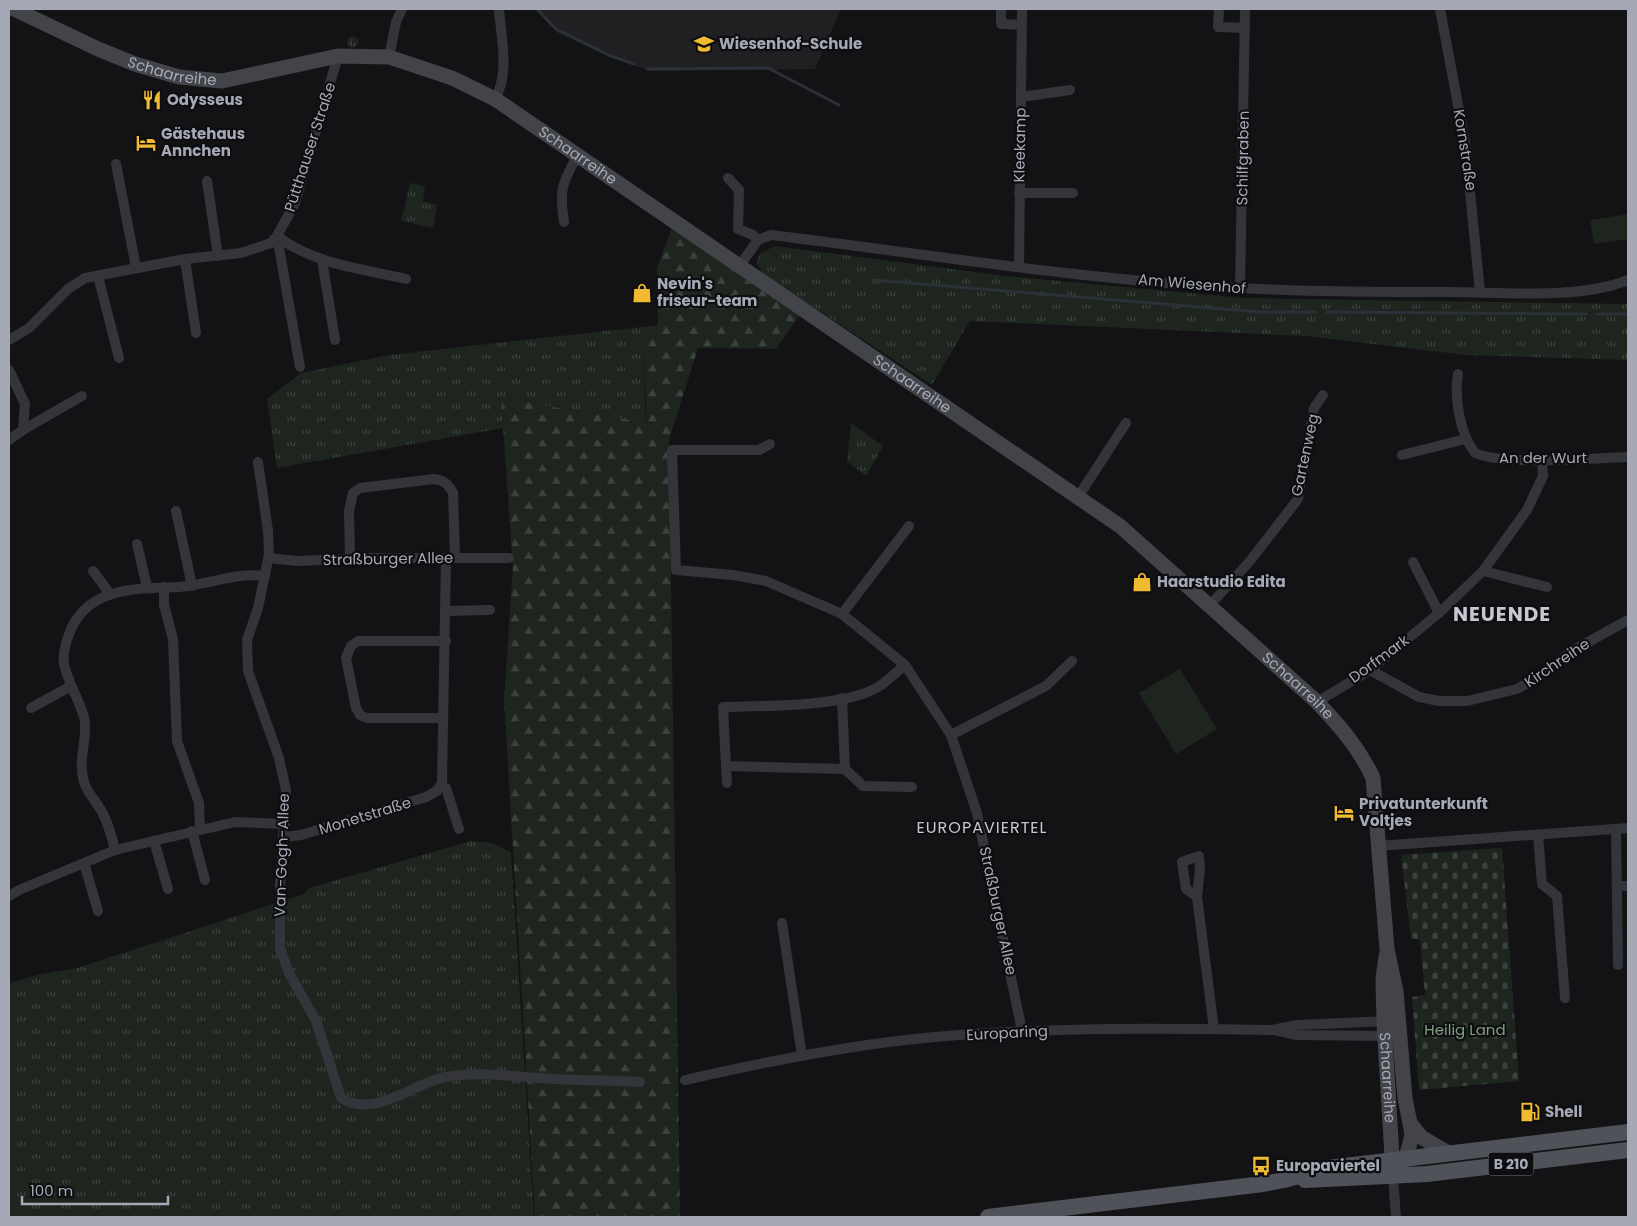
<svg xmlns="http://www.w3.org/2000/svg" width="1637" height="1226" font-family="Poppins,sans-serif">
  <style>
    .built { fill: #201f22 }
    .grass { fill: url(#grass-tufts) }
    .forest { fill: url(#forest-firs) }
    .cemetery { fill: url(#cemetery-stones) }
    .garden { fill: #1e251f }
    .lines { fill: none; stroke-linecap: round; stroke-linejoin: round }
    .stream { stroke: #2a3139; stroke-width: 3 }
    .street { stroke: #34353a; stroke-width: 10 }
    .secondary { stroke: #42444a; stroke-width: 15 }
    .primary { stroke: #505259; stroke-width: 16 }
    .labels { text-anchor: middle; stroke-width: 4.5; stroke-linejoin: round; paint-order: stroke }
    .shield { fill: #0e0e10; stroke: #787a84; stroke-width: 1 }
    .shield-label { font-size: 14px; font-weight: bold; fill: #a5a9b5 }
    .poi-label { font-size: 15px; font-weight: bold; fill: #a5a9b5; stroke: #0e0e10; text-anchor: start }
    .street-label { font-size: 15px; fill: #a5a9b5; stroke: #0e0e10 }
    .park-label { font-size: 15px; fill: #7ca081; stroke: #0e0e10 }
    .neighbourhood-label { font-size: 16px; letter-spacing: 1px; fill: #c6c8d1; stroke: #0e0e10 }
    .district-label { font-size: 20px; font-weight: bold; letter-spacing: 1px; fill: #c6c8d1; stroke: #0e0e10 }
  </style>
  <defs>
    <pattern id="grass-tufts" width="24" height="20" patternUnits="userSpaceOnUse" patternTransform="scale(1.25)"><rect width="24" height="20" fill="#1e251f"/><path d="M3 7l-1-3M5 7V3M7 7l1-3M15 17l-1-3M17 17v-4M19 17l1-3" fill="none" stroke="#3c423d"/></pattern>
    <pattern id="forest-firs" width="22" height="20" patternUnits="userSpaceOnUse" patternTransform="scale(1.25)"><rect width="22" height="20" fill="#1e251f"/><path d="M5 1l3.5 6h-7zM16 11l3.5 6h-7z" fill="#3c423d"/></pattern>
    <pattern id="cemetery-stones" width="16" height="16" patternUnits="userSpaceOnUse" patternTransform="scale(1.25)"><rect width="16" height="16" fill="#1e251f"/><path d="M2 7V4a2 2 0 0 1 4 0v3zM10 15v-3a2 2 0 0 1 4 0v3z" fill="#3c423d"/></pattern>
  </defs>
  <rect width="100%" height="100%" fill="#131315"/>
  <path class="built" d="M535,9H841L815,69L651,71L607,56L556,32Z"/>
  <g class="grass">
    <circle cx="353" cy="42" r="5.5"/>
    <path d="M410,183L425,186L423,201L437,205L433,228L401,221Z"/>
    <path d="M775,246L1006,276L1243,298L1628,304V360L1466,355L1306,336L970,321L932,385L762,273L756,262L761,253Z"/>
    <path d="M642,327L646,423L501,398L503,428L277,468L267,399L301,373L389,355Z"/>
    <path d="M851,423L883,446L866,476L847,461Z"/>
    <path d="M471,841L492,843L511,852L534,1217H9V983L37,975L77,968L304,894L309,888Z"/>
  </g>
  <path class="forest" d="M672,228L799,316L776,349L698,348L669,440L680,1217H535L504,699L513,567L501,398L647,423L642,327L658,325L657,268Z"/>
  <path class="cemetery" d="M1502,848L1519,1081L1419,1090L1412,997L1425,995L1420,940L1411,938L1401,855Z"/>
  <g class="garden">
    <path d="M1628,214V239L1594,244L1590,220Z"/>
    <path d="M1180,669L1217,729L1176,754L1139,693Z"/>
  </g>
  <g class="lines">
    <g class="stream">
      <path d="M537,9L556,29L611,56L634,64"/>
      <path d="M647,69L768,68L839,105"/>
      <path d="M873,280L1260,312H1316"/>
      <path d="M1327,312L1586,314"/>
      <path d="M1597,314H1628"/>
    </g>
    <g class="street">
      <path d="M1001,9V24L1022,25"/>
      <path d="M1219,9L1218,27L1245,28"/>
      <path d="M1440,9L1465,142L1480,292"/>
      <path d="M389,57L396,22L402,9"/>
      <path d="M1021,97L1070,90"/>
      <path d="M495,99C510,73 501,37 499,9"/>
      <path d="M116,164L136,267"/>
      <path d="M728,178L739,190L738,229L753,235L758,240"/>
      <path d="M207,181L218,256"/>
      <path d="M1019,193H1073"/>
      <path d="M564,222C559,190 562,184 577,156"/>
      <path d="M277,236C313,264 363,269 406,279"/>
      <path d="M277,236L300,367"/>
      <path d="M185,259L196,333"/>
      <path d="M322,260L335,340"/>
      <path d="M740,265L758,240L771,235C927,254 1083,280 1240,288C1309,292 1379,292 1448,292C1502,292 1578,300 1628,280"/>
      <path d="M1019,266L1022,9"/>
      <path d="M98,276L119,358"/>
      <path d="M1240,288L1245,9"/>
      <path d="M9,340L29,328L68,289L85,278L185,259L241,253L271,243L277,236L295,203L338,56"/>
      <path d="M9,370L25,404L23,430L9,440"/>
      <path d="M1458,374C1454,398 1460,434 1475,453C1505,466 1592,458 1628,457"/>
      <path d="M23,430L82,396"/>
      <path d="M770,444L759,450H672L676,570L733,575L766,581L842,614L905,665L951,735L977,813L1022,1031"/>
      <path d="M1402,455L1466,439"/>
      <path d="M258,462L268,531L269,555L258,608L247,640L248,671L279,758L286,790L280,886V948L289,973L316,1021L341,1098C374,1119 412,1084 445,1077C478,1071 508,1076 540,1078C574,1081 607,1080 640,1082"/>
      <path d="M1078,497L1126,423"/>
      <path d="M176,511L192,586"/>
      <path d="M137,544L147,587"/>
      <path d="M268,558L297,561L368,558H509"/>
      <path d="M350,559L349,511L353,493L360,488L434,479C444,480 448,484 453,493L455,558"/>
      <path d="M1413,562L1439,613"/>
      <path d="M93,571L110,594"/>
      <path d="M1483,571L1547,587"/>
      <path d="M164,587V605L173,639L177,741L199,803L200,829"/>
      <path d="M1210,605L1250,561L1298,499L1314,408L1323,395"/>
      <path d="M446,611L490,610"/>
      <path d="M842,614L909,526"/>
      <path d="M1370,670L1419,697L1439,701H1467L1517,689L1546,672L1570,652L1628,620"/>
      <path d="M842,698L845,769L726,766L723,707C762,706 846,707 878,687C888,681 896,672 905,665"/>
      <path d="M1317,702L1370,670L1439,613L1483,571L1527,510L1543,476L1542,460"/>
      <path d="M31,708L71,686"/>
      <path d="M443,718H367L360,715L356,708L346,658L351,646L358,641H446"/>
      <path d="M951,735L1046,686L1072,661"/>
      <path d="M726,766L727,783"/>
      <path d="M845,769L863,786L912,787"/>
      <path d="M441,785L446,788L459,829"/>
      <path d="M1616,829L1618,965"/>
      <path d="M192,831L205,880"/>
      <path d="M1538,835L1542,884L1557,896L1565,998"/>
      <path d="M284,837L301,835L426,797L437,791L442,783L446,558"/>
      <path d="M154,841L168,889"/>
      <path d="M1378,846L1628,828"/>
      <path d="M115,850C112,838 109,825 103,814C98,803 87,793 84,782C77,760 89,735 84,717C79,699 68,683 64,664C62,652 67,638 72,627C92,586 139,589 179,587C209,585 234,572 265,576"/>
      <path d="M84,863L98,911"/>
      <path d="M1617,886H1628"/>
      <path d="M9,896L19,890L115,850L235,822L285,824"/>
      <path d="M1197,897L1186,889L1182,862L1199,856L1200,868L1197,897L1214,1029"/>
      <path d="M782,923L802,1056"/>
      <path d="M1278,1031L1295,1035L1390,1036"/>
      <path d="M685,1080C764,1062 843,1046 924,1038C1039,1027 1156,1028 1272,1030L1297,1025L1389,1021"/>
      <path d="M1393,1177L1396,1217"/>
    </g>
    <g class="secondary">
      <path id="s1" d="M14,9L98,49L135,64L179,77L222,81L338,56L389,57L452,78L495,99L1120,526L1317,702C1340,726 1359,748 1373,778L1387,949L1396,991L1405,1098L1412,1134L1408,1151L1399,1169"/>
      <path id="s2" d="M1386,956L1383,979L1384,1022L1393,1173"/>
      <path d="M1410,1123L1421,1137L1450,1154"/>
    </g>
    <g class="primary">
      <path d="M1305,1180L1427,1174L1628,1150"/>
      <path d="M988,1217L1263,1184L1284,1180L1328,1168L1628,1132"/>
    </g>
  </g>
  <defs>
    <symbol id="school-bare" viewBox="-9 -9 18 18"><path d="M0-5L7-2L0 1L-7-2ZM-4 1L0 2.5L4 1V4Q0 6-4 4Z" fill="#f0bb31" stroke="#0e0e10" stroke-width="2.5" paint-order="stroke"/></symbol>
    <symbol id="restaurant-bare" viewBox="-9 -9 18 18"><path d="M-5-6h1v4h1v-4h1v4h1v-4h1v5L-1.5 .5V6h-2V.5L-5-1ZM5-6V6H3V1.5H1.5Q1.5-4 5-6Z" fill="#f0bb31" stroke="#0e0e10" stroke-width="2.5" paint-order="stroke"/></symbol>
    <symbol id="hotel-bare" viewBox="-9 -9 18 18"><path d="M-6-4.5h1.5V1H6V5H4.5V3h-9V5H-6ZM-4 0a1.8 1.8 0 1 1 3.6 0ZM.5 0V-2.5h3Q6-2.5 6 0Z" fill="#f0bb31" stroke="#0e0e10" stroke-width="2.5" paint-order="stroke"/></symbol>
    <symbol id="shop-bare" viewBox="-9 -9 18 18"><path d="M-5-2.5h2.3a2.7 3.5 0 0 1 5.4 0H5L5.5 6h-11ZM-1.5-2.5h3a1.5 2.3 0 0 0-3 0Z" fill="#f0bb31" stroke="#0e0e10" stroke-width="2.5" paint-order="stroke"/></symbol>
    <symbol id="fuel-bare" viewBox="-9 -9 18 18"><path d="M-5.5-6h7V0h2V4h1.3V-2.5L3-4.5l.8-.8L6-3V5H2.5V1h-1V6h-7ZM-4.2-4.7v3.2H.2V-4.7Z" fill="#f0bb31" stroke="#0e0e10" stroke-width="2.5" paint-order="stroke"/></symbol>
    <symbol id="bus-bare" viewBox="-9 -9 18 18"><path d="M-5-6H5V4H4V6H2V4H-2V6H-4V4H-5ZM-3.5-4V0h7V-4ZM-3.5 1.2v1.5H-2V1.2ZM2 1.2v1.5H3.5V1.2Z" fill="#f0bb31" stroke="#0e0e10" stroke-width="2.5" paint-order="stroke"/></symbol>
  </defs>
  <g fill-rule="evenodd">
    <use href="#school-bare" x="690" y="30" width="28" height="28"/>
    <use href="#restaurant-bare" x="138" y="86" width="28" height="28"/>
    <use href="#hotel-bare" x="132" y="129" width="28" height="28"/>
    <use href="#shop-bare" x="628" y="279" width="28" height="28"/>
    <use href="#shop-bare" x="1128" y="568" width="28" height="28"/>
    <use href="#hotel-bare" x="1330" y="799" width="28" height="28"/>
    <use href="#fuel-bare" x="1516" y="1098" width="28" height="28"/>
    <use href="#bus-bare" x="1247" y="1152" width="28" height="28"/>
  </g>
  <g class="labels">
    <rect class="shield" x="1488.5" y="1152.5" width="45" height="23" rx="4"/>
    <g class="shield-label">
      <text x="1511" y="1169">B 210</text>
    </g>
    <g class="poi-label">
      <text x="719" y="49">Wiesenhof-Schule</text>
      <text x="167" y="105">Odysseus</text>
      <text x="161" y="139">Gästehaus<tspan x="161" dy="17">Annchen</tspan></text>
      <text x="657" y="289">Nevin's<tspan x="657" dy="17">friseur-team</tspan></text>
      <text x="1157" y="587">Haarstudio Edita</text>
      <text x="1359" y="809">Privatunterkunft<tspan x="1359" dy="17">Voltjes</tspan></text>
      <text x="1545" y="1117">Shell</text>
      <text x="1276" y="1171">Europaviertel</text>
    </g>
    <g class="street-label">
      <text dy="5" stroke="none"><textPath href="#s1" startOffset="171">Schaarreihe</textPath></text>
      <text transform="translate(1020 145) rotate(-89)" y="5">Kleekamp</text>
      <text transform="translate(310 147) rotate(-72)" y="5">Pütthauser Straße</text>
      <text transform="translate(1465 150) rotate(81)" y="5">Kornstraße</text>
      <text dy="5" stroke="none"><textPath href="#s1" startOffset="606">Schaarreihe</textPath></text>
      <text transform="translate(1243 158) rotate(-89)" y="5">Schilfgraben</text>
      <text transform="translate(1192 284) rotate(5)" y="5">Am Wiesenhof</text>
      <text dy="5" stroke="none"><textPath href="#s1" startOffset="1011">Schaarreihe</textPath></text>
      <text transform="translate(1305 455) rotate(-78)" y="5">Gartenweg</text>
      <text x="1543" y="463">An der Wurt</text>
      <text transform="translate(388 559) rotate(-1)" y="5">Straßburger Allee</text>
      <text transform="translate(1379 659) rotate(-36)" y="5">Dorfmark</text>
      <text transform="translate(1557 663) rotate(-34)" y="5">Kirchreihe</text>
      <text dy="5" stroke="none"><textPath href="#s1" startOffset="1502">Schaarreihe</textPath></text>
      <text transform="translate(365 816) rotate(-17)" y="5">Monetstraße</text>
      <text transform="translate(282 855) rotate(-88)" y="5">Van-Gogh-Allee</text>
      <text transform="translate(998 911) rotate(78)" y="5">Straßburger Allee</text>
      <text transform="translate(1007 1033) rotate(-3)" y="5">Europaring</text>
      <text dy="5" stroke="none"><textPath href="#s2" startOffset="122">Schaarreihe</textPath></text>
    </g>
    <g class="park-label">
      <text x="1465" y="1035">Heilig Land</text>
    </g>
    <g class="neighbourhood-label">
      <text x="982" y="833">EUROPAVIERTEL</text>
    </g>
    <g class="district-label">
      <text x="1502" y="621">NEUENDE</text>
    </g>
  </g>
  <rect width="1637" height="1226" fill="none" stroke="#a5a9b5" stroke-width="20"/>
  <path d="M22 1196v8h146v-8" fill="none" stroke="#a5a9b5" stroke-width="2.5"/>
  <text x="30" y="1196" font-size="15" fill="#a5a9b5" stroke="#0e0e10" stroke-width="4" paint-order="stroke">100 m</text>
</svg>
